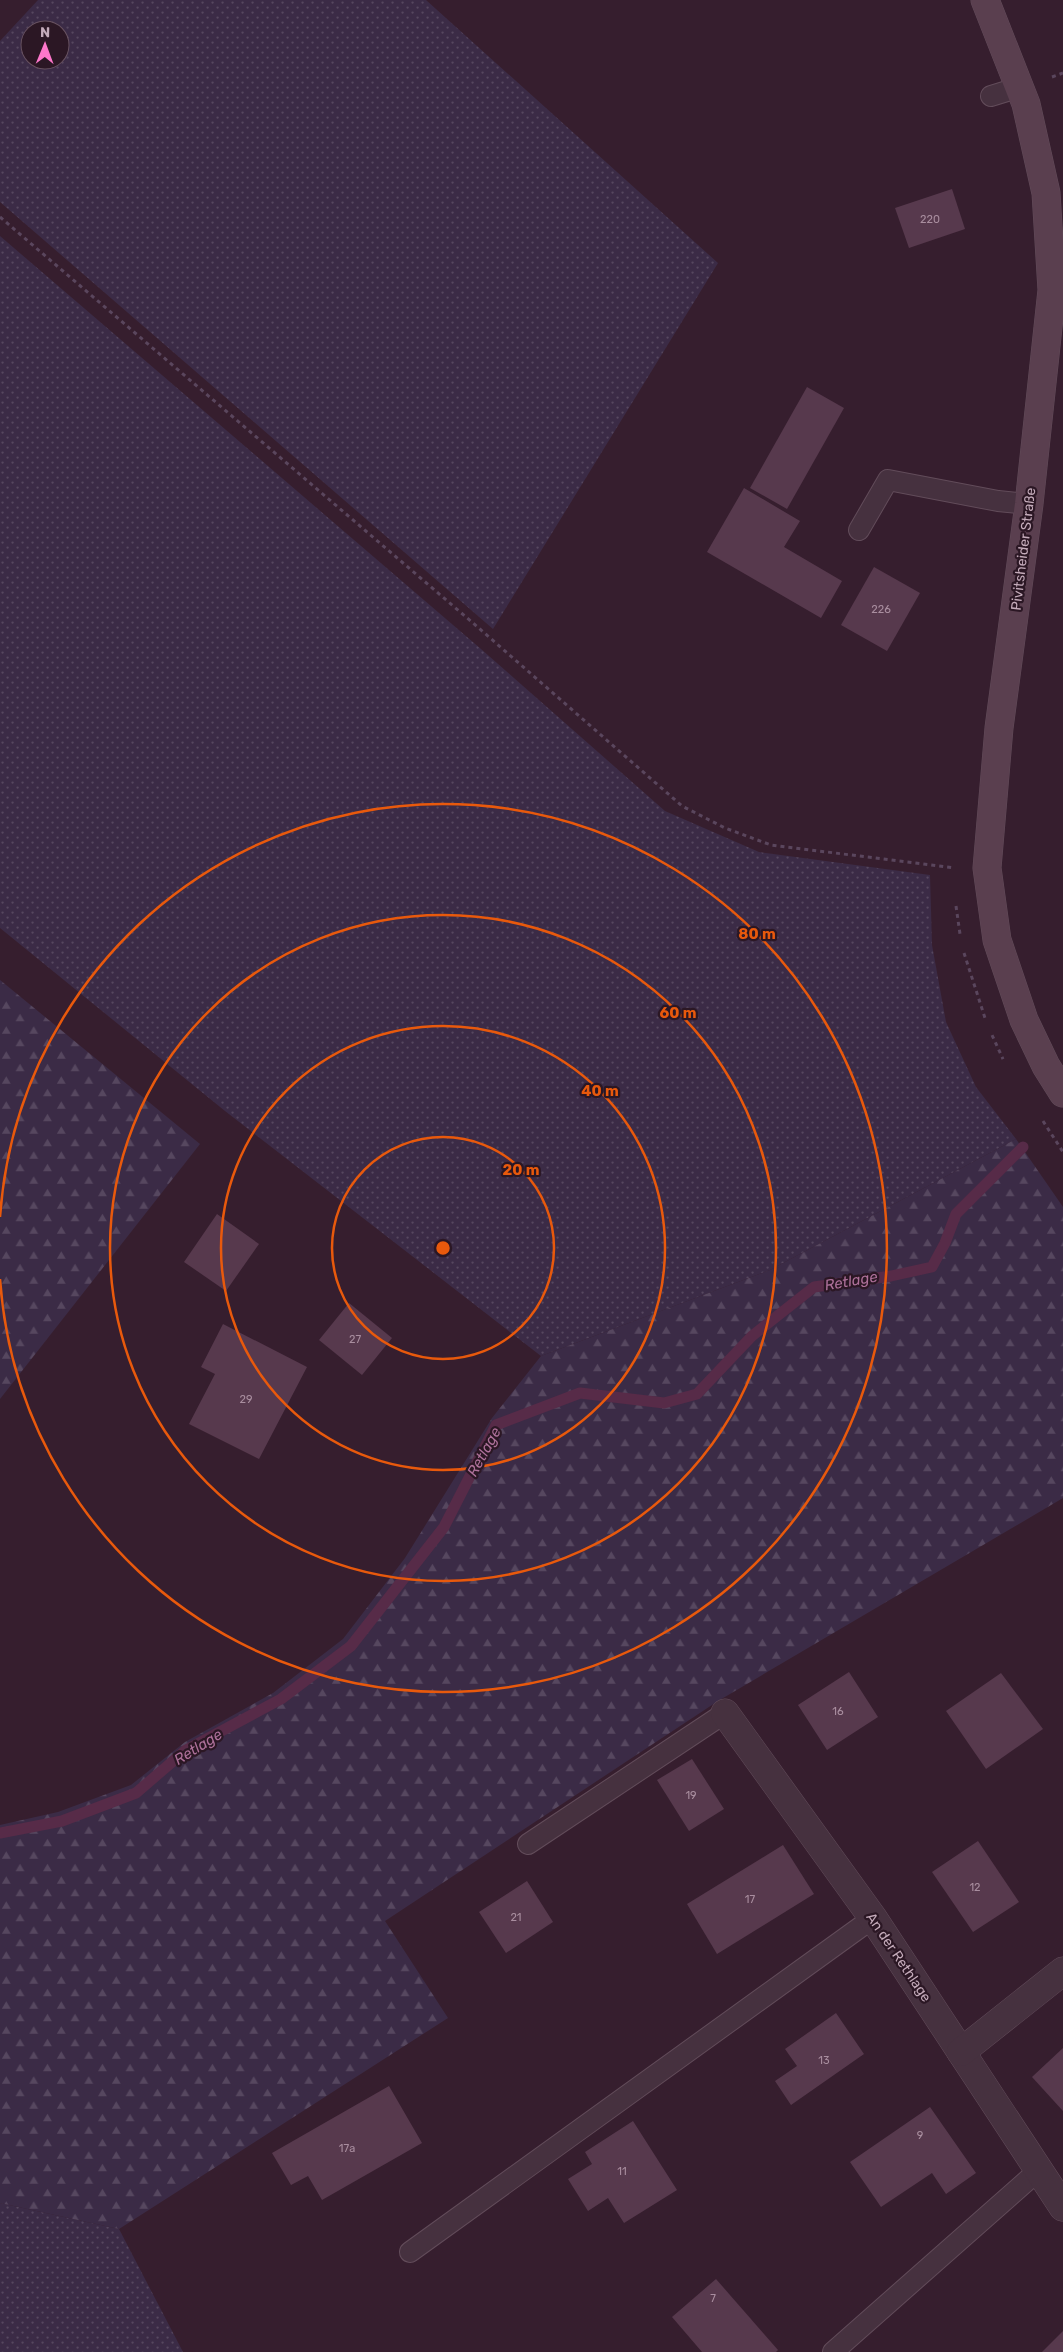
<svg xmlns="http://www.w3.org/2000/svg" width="1063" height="2352" font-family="Rubik,sans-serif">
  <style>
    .grass { fill: url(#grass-dots); fill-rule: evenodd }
    .forest { fill: url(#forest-firs) }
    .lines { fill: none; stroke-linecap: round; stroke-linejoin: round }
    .stream { stroke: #572b48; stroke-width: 11 }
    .building { fill: #57394d }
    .service-casing { stroke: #624c5a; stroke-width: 22 }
    .minor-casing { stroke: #624c5a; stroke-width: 29 }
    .secondary-casing { stroke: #624c5a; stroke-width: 29 }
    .path { stroke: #5a465d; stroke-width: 3; stroke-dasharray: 4 4; stroke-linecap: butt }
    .service { stroke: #46313f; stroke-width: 20 }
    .minor { stroke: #46313f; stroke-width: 28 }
    .secondary { stroke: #5a3f4f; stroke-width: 28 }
    .ring { fill: none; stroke: #e8590c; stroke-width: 2.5 }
    .labels { text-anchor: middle; stroke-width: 4.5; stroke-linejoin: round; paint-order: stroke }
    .number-label { font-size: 11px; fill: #a98e9f }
    .street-label { font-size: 14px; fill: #c4abba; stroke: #2b1724 }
    .water-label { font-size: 15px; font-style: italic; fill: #ae719a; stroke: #2b1724 }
    .centre { fill: #e8590c; stroke: #2b1724; stroke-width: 2.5 }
    .ring-label { font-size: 15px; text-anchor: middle; font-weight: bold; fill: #e8590c; stroke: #2b1724; stroke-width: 4.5; stroke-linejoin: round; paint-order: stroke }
  </style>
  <defs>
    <pattern id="grass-dots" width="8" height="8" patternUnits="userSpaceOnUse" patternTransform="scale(1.25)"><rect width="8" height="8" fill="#3b2b46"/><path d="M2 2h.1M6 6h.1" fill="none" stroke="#56475f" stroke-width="1.8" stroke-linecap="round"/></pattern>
    <pattern id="forest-firs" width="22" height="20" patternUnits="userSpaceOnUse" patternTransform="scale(1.25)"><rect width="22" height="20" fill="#3b2b46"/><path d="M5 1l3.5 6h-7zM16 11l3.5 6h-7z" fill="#56475f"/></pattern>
  </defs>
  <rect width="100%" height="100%" fill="#361e2e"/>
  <g class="grass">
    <path d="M38,0H426L718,263L493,629L0,202V41ZM30,30H60V60H30Z"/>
    <path d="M0,236L481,649L665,811L759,852L930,875L932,945L946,1022L976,1087L1016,1139L770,1270L541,1356L225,1111L0,928Z"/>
    <path d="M0,2203L119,2229L183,2352H0Z"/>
  </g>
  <g class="forest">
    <path d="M0,980L200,1144L0,1399Z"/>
    <path d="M1016,1139L1063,1207V1498L718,1701L385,1921L448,2018L119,2229L0,2203V1825L58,1812L131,1785L185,1742L273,1693L343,1639L405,1558L492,1418L541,1356L770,1270Z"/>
  </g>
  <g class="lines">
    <path class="stream" d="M0,1833L62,1821L136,1793L186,1750L281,1699L351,1646L444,1527L496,1425L580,1393L664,1403L697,1394L752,1336L814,1287L891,1276L932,1267L945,1243L956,1214L1023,1147"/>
  </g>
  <g class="building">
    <path d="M952,189L965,229L909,248L895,208Z"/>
    <path d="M807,387L844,408L787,509L750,488Z"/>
    <path d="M744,488L800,521L784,547L842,581L821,618L707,552Z"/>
    <path d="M874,567L920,593L887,651L841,625Z"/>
    <path d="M217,1214L259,1244L226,1291L184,1262Z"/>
    <path d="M349,1303L392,1338L362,1375L319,1340Z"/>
    <path d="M223,1324L307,1367L259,1459L189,1424L215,1374L201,1367Z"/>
    <path d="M849,1672L878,1717L827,1750L798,1705Z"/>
    <path d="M1001,1673L1043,1729L986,1769L946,1711Z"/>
    <path d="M692,1759L724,1809L689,1831L657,1780Z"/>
    <path d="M978,1841L1019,1902L973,1932L932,1872Z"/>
    <path d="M783,1845L814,1894L717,1954L687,1904Z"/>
    <path d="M527,1881L553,1922L506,1953L479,1912Z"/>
    <path d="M836,2013L864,2054L791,2105L775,2081L797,2066L785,2049Z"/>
    <path d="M1063,2048V2111L1032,2077Z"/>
    <path d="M389,2086L422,2143L322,2200L308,2176L291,2185L272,2153Z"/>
    <path d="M930,2107L976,2173L946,2194L932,2173L881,2207L850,2162Z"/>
    <path d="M633,2121L677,2190L624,2223L608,2198L588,2211L568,2179L592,2164L585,2152Z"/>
    <path d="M716,2279L778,2350L776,2352H702L672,2317Z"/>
    <path d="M1063,2331V2352H1042Z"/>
  </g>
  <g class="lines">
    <defs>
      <g id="service">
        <path d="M991,96L1020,87"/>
        <path d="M859,530L888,480L998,501L1029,504"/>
        <path d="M528,1844L725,1713"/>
        <path d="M410,2252L873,1918"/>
        <path d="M833,2352L1039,2170"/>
      </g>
      <g id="minor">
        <path d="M725,1713L873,1918L1063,2207"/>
        <path d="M961,2052L1063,1971"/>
      </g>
      <path id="secondary" d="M985,0L1026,104L1046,193L1052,290L1029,504L999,728L987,868L997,940L1024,1020L1046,1066L1063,1093"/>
    </defs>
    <use href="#service" class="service-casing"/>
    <use href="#minor" class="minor-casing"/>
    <use href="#secondary" class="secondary-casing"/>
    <g class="path">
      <path d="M1052,77L1063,73"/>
      <path d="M0,217L473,623L682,806L725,828L771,845L955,868"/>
      <path d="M956,906L960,934"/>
      <path d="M964,953L985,1018"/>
      <path d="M992,1035L1003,1059"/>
      <path d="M1043,1121L1063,1152"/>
    </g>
    <use href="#service" class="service"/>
    <use href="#minor" class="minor"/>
    <use href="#secondary" class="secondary"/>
  </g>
  <g class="ring">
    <circle cx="443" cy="1248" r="111"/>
    <circle cx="443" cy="1248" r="222"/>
    <circle cx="443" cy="1248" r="333"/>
    <path d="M0 1217A444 444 0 1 1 0 1279"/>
  </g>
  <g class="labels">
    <g class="number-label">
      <text x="930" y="223">220</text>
      <text x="881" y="613">226</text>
      <text x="355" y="1343">27</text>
      <text x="246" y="1403">29</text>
      <text x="838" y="1715">16</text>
      <text x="691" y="1799">19</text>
      <text x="975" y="1891">12</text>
      <text x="750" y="1903">17</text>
      <text x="516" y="1921">21</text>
      <text x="824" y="2064">13</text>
      <text x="920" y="2139">9</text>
      <text x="347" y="2152">17a</text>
      <text x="622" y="2175">11</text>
      <text x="713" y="2302">7</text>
    </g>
    <g class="street-label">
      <text transform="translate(1023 549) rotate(-83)" y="5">Pivitsheider Straße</text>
      <text transform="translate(899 1957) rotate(56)" y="5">An der Rethlage</text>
    </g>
    <g class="water-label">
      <text transform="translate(851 1281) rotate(-10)" y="5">Retlage</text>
      <text transform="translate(484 1452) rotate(-61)" y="5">Retlage</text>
      <text transform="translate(198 1747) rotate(-32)" y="5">Retlage</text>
    </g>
  </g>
  <circle cx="443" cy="1248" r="8" class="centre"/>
  <g class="ring-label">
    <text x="757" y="939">80 m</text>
    <text x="678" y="1018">60 m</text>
    <text x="600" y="1096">40 m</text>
    <text x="521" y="1175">20 m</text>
  </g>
  <g transform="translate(45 45) rotate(1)"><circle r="24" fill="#2b1724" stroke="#685260"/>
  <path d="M0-4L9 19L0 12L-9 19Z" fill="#fd77ca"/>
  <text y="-8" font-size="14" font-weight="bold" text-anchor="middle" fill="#c4abba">N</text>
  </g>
</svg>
